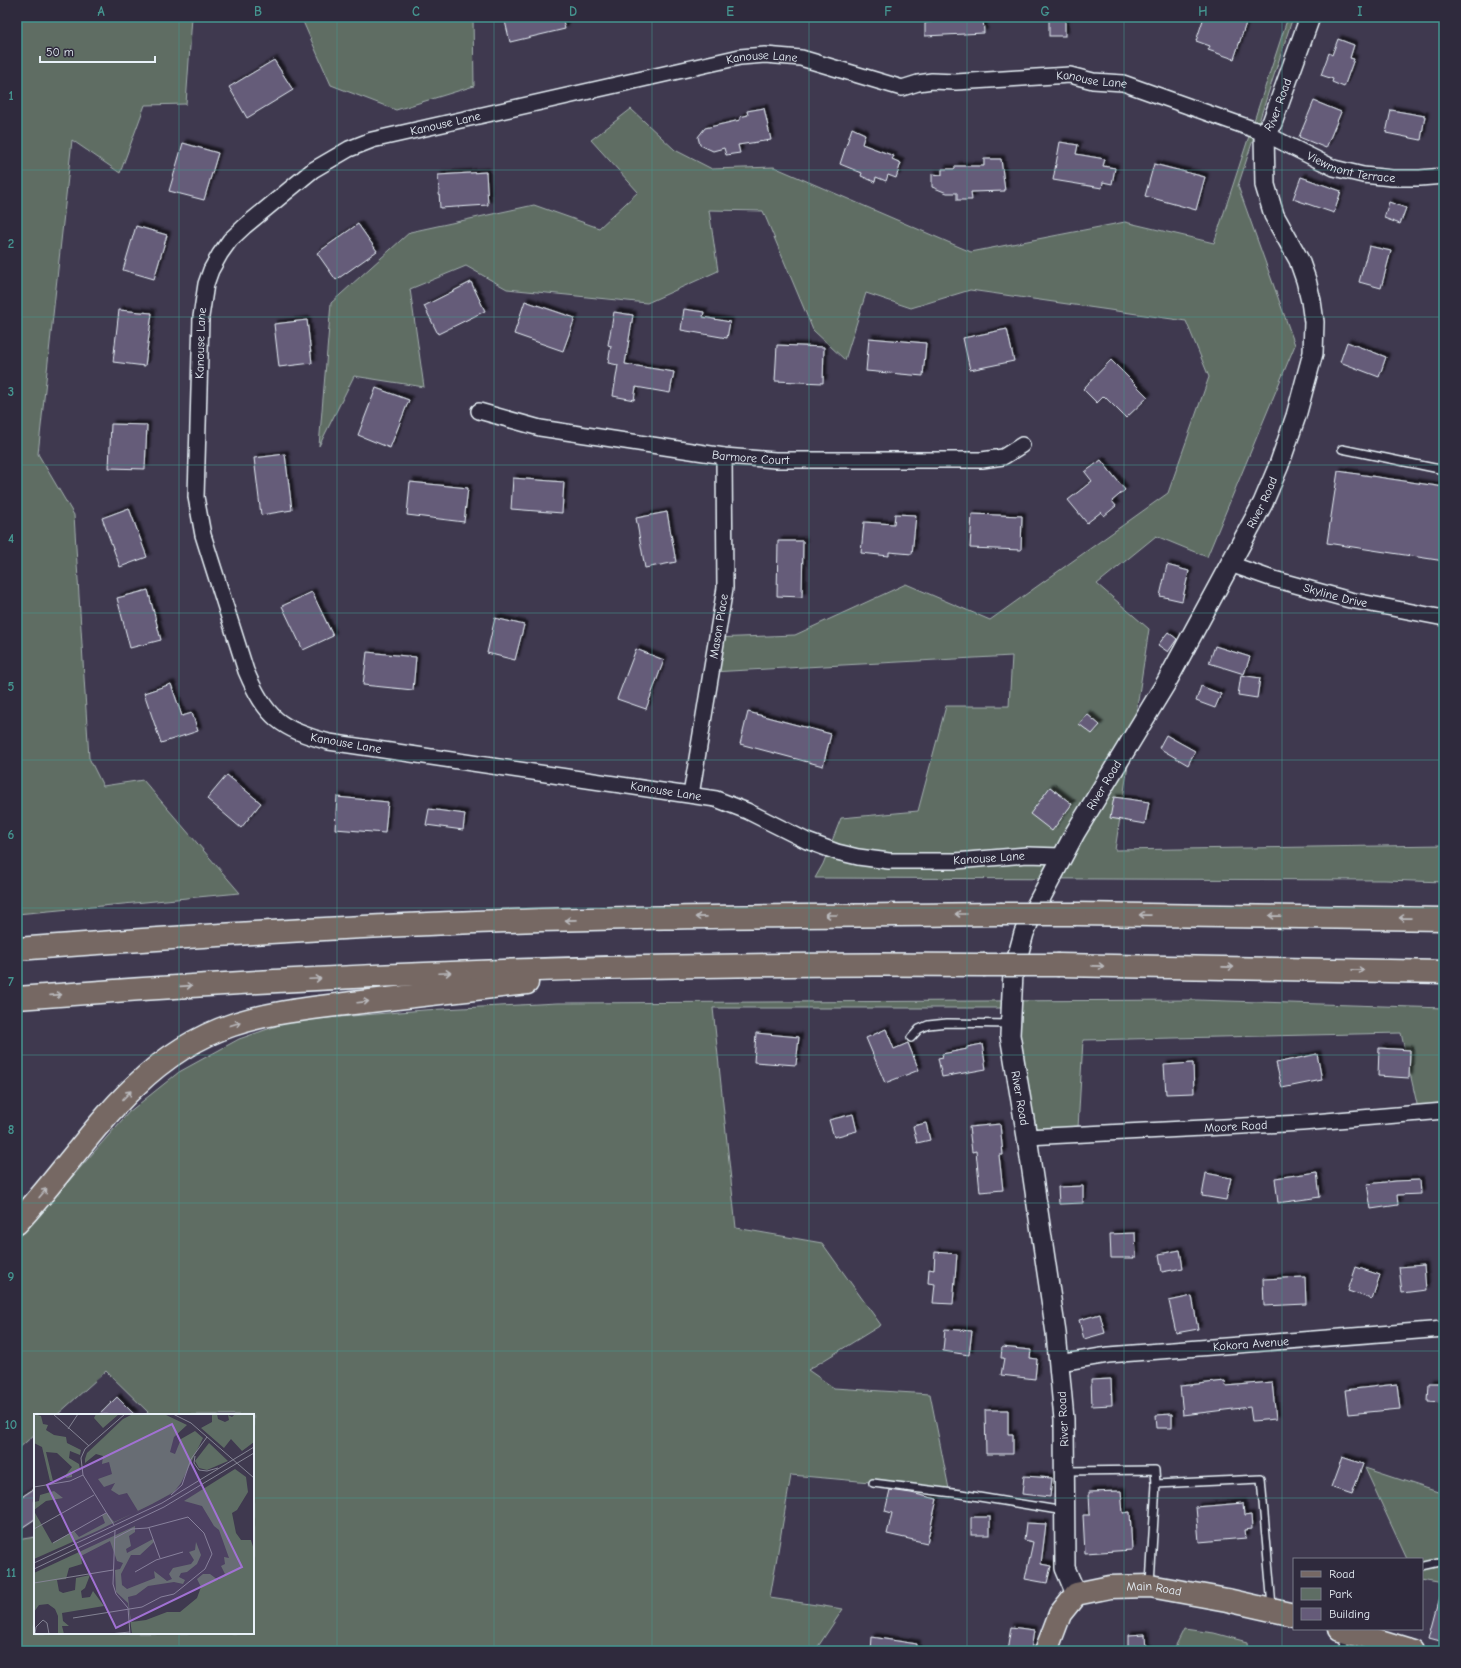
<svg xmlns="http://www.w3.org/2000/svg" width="1461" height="1668" font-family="'Comic Neue',sans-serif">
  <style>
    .green { fill: #5e6d64; stroke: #a3afae }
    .building { fill: #655b79; stroke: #e8f1f8; filter: url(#shadow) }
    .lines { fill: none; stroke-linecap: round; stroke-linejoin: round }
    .service-casing { stroke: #e8f1f8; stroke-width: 10 }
    .minor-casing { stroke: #e8f1f8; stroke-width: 18 }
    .tertiary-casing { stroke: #e8f1f8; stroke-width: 22 }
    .primary-casing { stroke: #e8f1f8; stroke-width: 25 }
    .motorway-casing { stroke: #e8f1f8; stroke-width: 25 }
    .service { stroke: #2f2a3d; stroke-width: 7 }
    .minor { stroke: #2f2a3d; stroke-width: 15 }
    .tertiary { stroke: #2f2a3d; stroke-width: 19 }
    .primary { stroke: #766864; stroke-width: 22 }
    .motorway { stroke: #766864; stroke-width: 22 }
    .motorway-bridge-casing { stroke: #e8f1f8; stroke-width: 25; stroke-linecap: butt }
    .motorway-bridge { stroke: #766864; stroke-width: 22 }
    .oneway { stroke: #bababd }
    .grid { fill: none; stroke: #459590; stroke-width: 1; stroke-opacity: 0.55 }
    .labels { text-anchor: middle; stroke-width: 3; stroke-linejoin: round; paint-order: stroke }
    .street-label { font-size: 12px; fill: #e8f1f8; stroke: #2f2a3d }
    .inset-road { fill: none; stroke: #838393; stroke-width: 1 }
    .view { fill: #a171d3; fill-opacity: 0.15; stroke: #a171d3; stroke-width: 2 }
    .inset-edge { fill: none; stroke: #e8f1f8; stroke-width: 2 }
    .neatline { fill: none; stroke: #459590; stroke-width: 1.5 }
    .grid-label { font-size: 13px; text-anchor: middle; font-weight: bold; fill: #459590 }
  </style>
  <defs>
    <filter id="shadow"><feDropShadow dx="3.5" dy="-3.5" stdDeviation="1" flood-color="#0009"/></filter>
  </defs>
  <rect width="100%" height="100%" fill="#3f394f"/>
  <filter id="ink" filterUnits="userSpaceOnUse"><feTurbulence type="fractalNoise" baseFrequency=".025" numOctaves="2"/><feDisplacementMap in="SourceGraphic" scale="8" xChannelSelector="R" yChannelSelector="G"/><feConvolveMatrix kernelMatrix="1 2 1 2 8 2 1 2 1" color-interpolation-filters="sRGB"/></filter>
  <g filter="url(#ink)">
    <g class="green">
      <path d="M17,17H192L186,104L145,105L120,173L72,140L38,454L74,515L89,758L103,786L143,780L240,893L17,914Z"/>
      <path d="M301,17H473L474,86L396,110L331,85Z"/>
      <path d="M1288,17H1293L1238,186L1295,345L1207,557L1156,536L1097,584L1149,629L1115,850L1444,845V882L1385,880L815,878L823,864L841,818L918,811L946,706H1009L1012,656L711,672L713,638L795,635L906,584L990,620L1168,493L1209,377L1186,321L970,290L911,308L866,293L845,360L813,330L763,211L709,210L718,271L647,303L507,289L466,266L410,289L424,387L354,376L319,446L331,303L410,232L534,205L599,228L638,192L591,140L631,109L675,150L712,169L774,167L971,252L1125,222L1214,243Z"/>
      <path d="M1197,1000L1444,1008V1111L1419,1113L1401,1033L1083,1040L1078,1128L1020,1134L1001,1008H713L736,1228L822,1243L881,1325L808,1370L834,1388L930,1394L949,1489L791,1475L770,1598L843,1609L815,1651H17V1540L35,1537V1633H253V1415H146L148,1412L106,1371L57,1415H35V1434L17,1450V1240L129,1112L179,1072L239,1039L291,1021L424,1010L557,1003Z"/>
      <path d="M1365,1468L1444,1494V1585L1422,1581V1559H1407Z"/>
      <path d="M1184,1629L1214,1633L1247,1642L1248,1651H1173Z"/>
    </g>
    <g class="building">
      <path d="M504,17H562L565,29L510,42Z"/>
      <path d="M931,17H983L984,33L925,36V23L932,22Z"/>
      <rect x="1049" y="17" width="16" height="19"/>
      <path d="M1204,17H1248L1234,59L1208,50L1210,46L1196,41Z"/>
      <path d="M1338,39L1354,45L1350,58L1354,59L1344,87L1332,82L1333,79L1321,75L1329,53L1332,55Z"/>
      <path d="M274,60L293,90L247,118L229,87Z"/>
      <path d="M1314,101L1341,112L1326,148L1299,137Z"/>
      <path d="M764,108L771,140L738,145L740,153L726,155L724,148L713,151L700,145L698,137L705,128L740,120V117L748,115L747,111Z"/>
      <path d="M1391,110L1425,116L1421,140L1386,133Z"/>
      <path d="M852,128L865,134L862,144L894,156L892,159L901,163L896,178L888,175L886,181L876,177L875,182L861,176L862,173L840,164Z"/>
      <path d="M1060,142L1078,145L1076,154L1105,159L1103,166L1115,168L1112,184L1103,182L1102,188L1053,180Z"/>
      <path d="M183,143L218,153L204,200L169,191Z"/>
      <path d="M984,159H1001L1005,191L971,192L972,200H957V193H947L932,187V174L942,175V169H955V166H984Z"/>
      <path d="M1154,164L1205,177L1196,210L1145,196Z"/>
      <path d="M486,172L488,205L440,208L438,175Z"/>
      <path d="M1301,177L1341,191L1334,213L1293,199Z"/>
      <path d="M1389,202L1406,208L1400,224L1384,218Z"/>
      <path d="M358,224L377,251L336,280L317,253Z"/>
      <path d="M136,226L167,235L154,279L123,270Z"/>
      <path d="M1369,246L1391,251L1381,288L1359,282Z"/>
      <path d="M471,282L485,311L438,334L424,306Z"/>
      <path d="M525,301L575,318L563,351L514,334Z"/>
      <path d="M684,309L704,312L703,317L730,322L727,338L681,330Z"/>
      <path d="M119,310L152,313L145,366L113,362Z"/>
      <path d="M614,312L633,315L625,364L674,372L670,393L636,387L634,400L613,396L618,365L608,363L611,346L608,345Z"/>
      <path d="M307,320L312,363L279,367L274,324Z"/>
      <path d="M1007,329L1014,361L970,370L963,338Z"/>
      <path d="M869,338L926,343L923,376L866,371Z"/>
      <path d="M1347,342L1386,357L1379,377L1340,362Z"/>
      <path d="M777,345L824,347L823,383L775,381Z"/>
      <path d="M1111,360L1148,397L1126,418L1104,396L1097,403L1083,389Z"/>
      <path d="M376,388L409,400L390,448L358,435Z"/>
      <path d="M111,424L147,425L145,469L109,468Z"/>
      <path d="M285,454L292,510L261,515L254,458Z"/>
      <path d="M1101,460L1125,490L1112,501L1116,506L1104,516L1101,512L1087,523L1068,500L1092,481L1085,472Z"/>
      <path d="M1338,471L1444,487V561L1327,543Z"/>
      <path d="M513,478L564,482L562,513L511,509Z"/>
      <path d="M410,482L468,488L464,522L407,515Z"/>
      <path d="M129,508L147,557L120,567L102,518Z"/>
      <path d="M667,512L676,562L645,568L636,518Z"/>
      <path d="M895,514L916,515L912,554L889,552V556L861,553L864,522L894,524Z"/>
      <path d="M972,514L1022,516L1021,550L970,548Z"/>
      <path d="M778,541H803L802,597L777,596Z"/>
      <path d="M1167,565L1189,571L1182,601L1160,596Z"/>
      <path d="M148,590L161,640L130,648L117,598Z"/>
      <path d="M312,592L333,636L303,650L282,606Z"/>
      <path d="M495,618L524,625L515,660L487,653Z"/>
      <path d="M1168,632L1177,639L1168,652L1158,645Z"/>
      <path d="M1215,646L1250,657L1244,674L1209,663Z"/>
      <path d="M636,649L664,660L646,709L617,699Z"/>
      <path d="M367,652L416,657L413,690L363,685Z"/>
      <path d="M1241,675L1260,678L1257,698L1238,695Z"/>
      <path d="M171,684L182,716L192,713L198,731L161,743L144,693Z"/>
      <path d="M1201,686L1221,694L1215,708L1196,701Z"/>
      <path d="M748,712L831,734L823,766L740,744Z"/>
      <path d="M1087,714L1100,725L1092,734L1079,724Z"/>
      <path d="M1166,735L1195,751L1188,765L1159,748Z"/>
      <path d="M227,775L261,803L241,828L207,799Z"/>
      <path d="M1050,787L1072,804L1052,831L1030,814Z"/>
      <path d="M337,797L388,802L385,833L335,829Z"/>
      <path d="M1114,797L1149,802L1145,824L1110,818Z"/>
      <path d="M429,809L465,814L463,830L426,825Z"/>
      <path d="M886,1029L894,1049L908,1043L919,1070L885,1083L866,1038Z"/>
      <path d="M756,1033L799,1037L796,1065L754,1062Z"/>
      <path d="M982,1044L986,1069L942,1077L938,1058L943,1057L942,1054L967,1049V1047Z"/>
      <path d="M1379,1048L1410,1050L1409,1078L1378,1076Z"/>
      <path d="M1317,1054L1322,1080L1282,1088L1276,1063Z"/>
      <path d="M1193,1063L1194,1093L1166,1094L1164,1065Z"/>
      <path d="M853,1114L857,1131L834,1137L829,1120Z"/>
      <path d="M926,1123L930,1140L917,1143L913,1126Z"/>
      <path d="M1000,1124L1003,1155H999L1003,1190L980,1192L976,1151L972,1152L969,1127Z"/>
      <path d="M1317,1172L1320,1197L1278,1203L1275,1178Z"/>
      <path d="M1206,1173L1231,1178L1226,1200L1202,1196Z"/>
      <path d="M1420,1180L1421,1194L1397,1195L1398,1205L1371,1209L1367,1184L1395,1181Z"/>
      <path d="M1083,1186V1203L1059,1204L1058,1187Z"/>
      <path d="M1135,1233L1136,1257H1133L1134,1258H1111L1110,1234Z"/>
      <path d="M1180,1250L1183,1268L1162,1272L1159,1254Z"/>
      <path d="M935,1252L957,1254L953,1304L933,1303L935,1284L928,1283L929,1269L934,1270Z"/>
      <path d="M1424,1265L1426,1290L1402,1293L1399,1267Z"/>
      <path d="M1356,1267L1380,1275L1372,1299L1348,1291Z"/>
      <path d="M1305,1277L1306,1304L1264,1306L1263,1279Z"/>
      <path d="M1192,1296L1198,1329L1176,1333L1169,1301Z"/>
      <path d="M1100,1314L1105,1333L1084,1339L1079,1320Z"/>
      <path d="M945,1329L972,1331L969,1355L943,1351Z"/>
      <path d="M1002,1347L1031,1350L1030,1358L1037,1359L1035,1379L1001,1375L1004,1358H1001Z"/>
      <path d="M1111,1379L1112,1405L1092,1406L1091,1380Z"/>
      <path d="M1225,1381L1226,1386L1272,1382L1276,1419L1252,1421L1250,1407L1183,1415L1180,1386Z"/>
      <path d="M1429,1383H1444V1403L1428,1402Z"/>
      <path d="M1397,1384L1400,1409L1348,1414L1345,1390Z"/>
      <path d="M117,1397L135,1415H99Z"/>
      <path d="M985,1410H1008V1434H1013V1454H986Z"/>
      <path d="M1172,1414V1428H1157L1156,1415Z"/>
      <path d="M1342,1457L1363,1464L1352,1494L1331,1487Z"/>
      <path d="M1024,1476L1052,1478L1050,1497L1022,1494Z"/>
      <path d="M35,1488V1519L17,1531V1500Z"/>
      <path d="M890,1490L911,1493L937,1499L927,1543L887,1534L892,1513L885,1511Z"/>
      <path d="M1121,1491L1123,1513L1130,1512L1132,1550L1085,1553L1083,1515H1090L1089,1492Z"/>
      <path d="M1243,1503L1244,1516L1251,1515L1252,1529L1245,1530L1246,1538L1199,1542L1196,1507Z"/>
      <rect x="971" y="1517" width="19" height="18"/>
      <path d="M1026,1523L1046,1524L1041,1564L1051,1566L1047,1583L1025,1579L1033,1542L1024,1540Z"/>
      <path d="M1440,1597H1444V1642L1429,1638Z"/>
      <path d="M1011,1627L1034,1630L1031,1651H1007Z"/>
      <path d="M1145,1634L1146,1651H1128V1635Z"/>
      <path d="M872,1637L917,1644L916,1651H871Z"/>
    </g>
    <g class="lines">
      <defs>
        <g id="service">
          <path d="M1342,449L1444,470"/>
          <path d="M911,1038L919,1029L928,1025L947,1023L1010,1024"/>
          <path d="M1065,1471L1155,1470L1156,1484"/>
          <path d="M873,1483L961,1494L1064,1511"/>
          <path d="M1422,1567L1444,1562"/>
          <path d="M1150,1584L1156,1484L1261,1479L1272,1607"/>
          <path d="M1341,1651L1347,1633"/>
        </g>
        <g id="minor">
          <path id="s1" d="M479,411L540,428L724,456L775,460H982L1003,457L1022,445"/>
          <path id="s2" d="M1230,564L1270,578L1350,600L1444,618"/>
          <path id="s3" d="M691,795L725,588L724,456"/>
          <path id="s4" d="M1062,856L1027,855L956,861H889L858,857L837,852L807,841L747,811L716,799L329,742C280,729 266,718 246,671L203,535L196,497L201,317L206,284L211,270L220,254L230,240L245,226L313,170L349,149L372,140L740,57L765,55L801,58L902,88L918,83L932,81L956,82L1070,75L1093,81L1123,83L1264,133L1334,168L1363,175L1392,178H1420L1444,176"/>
          <path id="s5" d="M1027,1137L1302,1123L1444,1111"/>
          <path id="s6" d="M1059,1363L1108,1355L1444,1329"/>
        </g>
        <g id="tertiary">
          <path id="s7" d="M1076,1594L1065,1568L1064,1419L1056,1333L1027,1137L1010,1035L1013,973L1024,933L1033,912L1075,833L1166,683L1263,503L1279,465L1296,416L1313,353L1314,322L1311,301L1306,280L1299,260L1274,215L1265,185L1264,133L1272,123L1310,17"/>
        </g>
        <g id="primary">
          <path d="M1340,1629L1413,1651"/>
          <path id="s8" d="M1046,1651L1060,1614L1076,1594L1110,1587L1150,1586L1227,1600L1294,1615"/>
        </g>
        <g id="motorway">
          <path d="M1076,914L1444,919"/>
          <path d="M17,949C162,938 306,929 451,923C634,916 817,916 1000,914"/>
          <path d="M1059,965L1444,972"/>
          <path d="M17,998C338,973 661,962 983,965"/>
          <path d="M17,1223C58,1179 92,1127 135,1086C162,1060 196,1037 232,1025C270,1012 313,1008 353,1003C411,996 469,990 527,983"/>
        </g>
      </defs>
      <use href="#service" class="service-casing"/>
      <use href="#minor" class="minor-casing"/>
      <use href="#tertiary" class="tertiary-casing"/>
      <use href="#primary" class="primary-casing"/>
      <use href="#motorway" class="motorway-casing"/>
      <use href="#service" class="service"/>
      <use href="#minor" class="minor"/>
      <use href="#tertiary" class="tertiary"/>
      <use href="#primary" class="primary"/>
      <use href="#motorway" class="motorway"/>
      <defs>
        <g id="motorway-bridge">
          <path d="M1000,914H1076"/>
          <path d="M983,965H1059"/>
        </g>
      </defs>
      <use href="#motorway-bridge" class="motorway-bridge-casing"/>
      <use href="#motorway-bridge" class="motorway-bridge"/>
    </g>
    <defs><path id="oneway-shaft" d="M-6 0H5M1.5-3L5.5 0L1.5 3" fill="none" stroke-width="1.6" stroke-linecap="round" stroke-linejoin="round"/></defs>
    <g class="oneway">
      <use href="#oneway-shaft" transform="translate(961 914) rotate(180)"/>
      <use href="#oneway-shaft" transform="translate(831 915) rotate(180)"/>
      <use href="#oneway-shaft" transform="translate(1145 915) rotate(-179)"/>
      <use href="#oneway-shaft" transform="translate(1275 916) rotate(-179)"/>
      <use href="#oneway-shaft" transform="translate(701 917) rotate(179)"/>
      <use href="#oneway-shaft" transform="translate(1405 918) rotate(-179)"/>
      <use href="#oneway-shaft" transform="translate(571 920) rotate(179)"/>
      <use href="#oneway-shaft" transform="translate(1098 966) rotate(1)"/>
      <use href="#oneway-shaft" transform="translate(1228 967) rotate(1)"/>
      <use href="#oneway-shaft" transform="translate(1358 970) rotate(1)"/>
      <use href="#oneway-shaft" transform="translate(445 973) rotate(-3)"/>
      <use href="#oneway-shaft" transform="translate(315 979) rotate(-3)"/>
      <use href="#oneway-shaft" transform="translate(186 986) rotate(-4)"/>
      <use href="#oneway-shaft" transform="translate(56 995) rotate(-4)"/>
      <use href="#oneway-shaft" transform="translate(363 1002) rotate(-7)"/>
      <use href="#oneway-shaft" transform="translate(235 1024) rotate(-18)"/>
      <use href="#oneway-shaft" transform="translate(127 1095) rotate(-46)"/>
      <use href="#oneway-shaft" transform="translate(43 1193) rotate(-50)"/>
    </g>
  </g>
  <path class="grid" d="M179,17V1415M337,17V1651M494,17V1651M652,17V1651M809,17V1651M967,17V1651M1124,17V1651M1282,17V1651M17,170H1444M17,317H1444M17,465H1444M17,613H1444M17,760H1444M17,908H1444M17,1055H1444M17,1203H1444M17,1351H1444M17,1498H35M253,1498H1444M179,1633V1651"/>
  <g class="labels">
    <g class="street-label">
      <text dy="4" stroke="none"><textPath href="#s4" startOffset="1884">Kanouse Lane</textPath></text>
      <text dy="4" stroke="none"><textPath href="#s4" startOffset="2220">Kanouse Lane</textPath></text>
      <text dy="4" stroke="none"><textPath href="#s7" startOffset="1581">River Road</textPath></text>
      <text dy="4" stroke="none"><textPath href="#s4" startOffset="1560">Kanouse Lane</textPath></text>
      <text dy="4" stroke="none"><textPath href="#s4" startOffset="2496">Viewmont Terrace</textPath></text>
      <text dy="4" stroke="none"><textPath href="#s4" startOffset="1200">Kanouse Lane</textPath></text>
      <text dy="4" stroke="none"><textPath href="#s1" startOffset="276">Barmore Court</textPath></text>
      <text dy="4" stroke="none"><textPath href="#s7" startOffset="1161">River Road</textPath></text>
      <text dy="4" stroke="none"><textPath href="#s2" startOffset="110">Skyline Drive</textPath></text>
      <text dy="4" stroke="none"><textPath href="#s3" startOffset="171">Mason Place</textPath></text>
      <text transform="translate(346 743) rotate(10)" y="4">Kanouse Lane</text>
      <text dy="4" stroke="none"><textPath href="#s7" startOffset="837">River Road</textPath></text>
      <text transform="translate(666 791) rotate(9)" y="4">Kanouse Lane</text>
      <text transform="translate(989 858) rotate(-4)" y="4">Kanouse Lane</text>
      <text transform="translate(1020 1098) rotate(80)" y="4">River Road</text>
      <text dy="4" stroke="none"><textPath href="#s5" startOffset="209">Moore Road</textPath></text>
      <text dy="4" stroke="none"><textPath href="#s6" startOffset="193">Kokora Avenue</textPath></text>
      <text transform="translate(1063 1419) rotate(-93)" y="4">River Road</text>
      <text dy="4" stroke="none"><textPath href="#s8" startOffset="144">Main Road</textPath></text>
    </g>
  </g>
  <g transform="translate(34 1414)">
    <rect width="220" height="220" fill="#3f394f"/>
    <path d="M0,0L7,2L9,10L14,11L12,16L20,21L32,23L33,29L47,36L46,41L36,37L35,44L45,50L46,55L38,60V63L32,64L31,62L38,53L23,39L12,38L19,67H16L8,33L0,29ZM62,0H85L69,14L60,4ZM99,0H130L153,11L140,23L136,38L141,40L147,25L161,17L169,24L147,69L140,78L118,90L63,117L0,145V97L18,129L40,117L45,123L71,109L68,101L73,99L80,108L104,97L93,79L85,81L77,76L81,69L70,73L64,65L78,60L75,48L68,50L69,42L62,40L51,49V45L53,39L69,24L89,5ZM178,0H183L184,5L191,8L195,6L194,1L198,3L201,0H220V28L208,37L197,25L190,34L167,14L178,8ZM175,29L194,47L173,56L165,54L161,47ZM201,55L212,63L214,78L203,96L198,99L202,119L207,126H217L220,136V220H98L94,189L82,178L81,156L86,155L89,149L83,147L76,127L47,142L48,150L35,154L32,165L23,166L25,177L29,179L41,176L42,164L56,161L51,174L47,177L48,184L56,183L59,177L70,192L28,199L29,207L35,212H28L30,220H24V202L21,195L14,190L5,191L0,198V159L101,112V118L95,122L97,132L92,135L93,139L119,125L120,128L106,141H97L87,160L88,171L93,175L121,164L120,157L133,167L138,165L135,160L139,154L157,150L160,146L155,138L161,136L162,128L167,141L163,150L153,158L147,159L145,163L151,166L149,170L140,168L114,172L102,181L94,183L97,208L112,206L133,198H146L163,184L167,173L163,165L169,160H176L184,166L191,160L187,152L191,150L190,143L195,144L185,116L180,112L168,92L150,87ZM20,77L29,84L12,87L0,96V88L5,87L6,81Z" fill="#5e6d64"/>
    <path class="inset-road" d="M19,0L55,32M139,0L157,9L220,64M34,15L44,0M161,42L160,49L165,56L173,57L184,54M49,61L80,111M0,73L36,67L49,61L47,44L51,35L91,0M137,81L148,71L157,45L173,23M115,114L126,144M0,115L60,81M81,116L79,170L82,180L94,194L96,220M19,129L72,99M0,149L128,89L220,33M0,155L130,93L220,39M101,158L122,146L149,138M0,169L79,156M39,204L108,193L127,183L140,180L171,155L178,140L170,119L154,103L113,114L98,115L81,124M1,220L2,213L9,206L13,209L15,220M75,220L96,218"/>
    <path class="view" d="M138,10L208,153L82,214L13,71Z"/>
    <rect width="220" height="220" class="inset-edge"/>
  </g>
  <rect width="1461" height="1668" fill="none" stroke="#2f2a3d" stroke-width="44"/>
  <rect x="1293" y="1558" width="130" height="72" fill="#2f2a3d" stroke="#797a88"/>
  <rect x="1301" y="1571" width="20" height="6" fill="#766864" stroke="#797a88"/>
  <text x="1329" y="1578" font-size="12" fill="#e8f1f8">Road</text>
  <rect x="1301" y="1588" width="20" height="12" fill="#5e6d64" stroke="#797a88"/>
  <text x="1329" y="1598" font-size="12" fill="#e8f1f8">Park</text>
  <rect x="1301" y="1608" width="20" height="12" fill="#655b79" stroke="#797a88"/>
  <text x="1329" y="1618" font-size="12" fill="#e8f1f8">Building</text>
  <path d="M40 56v6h115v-6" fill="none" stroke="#e8f1f8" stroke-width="2"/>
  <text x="46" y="56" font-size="12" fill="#e8f1f8" stroke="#2f2a3d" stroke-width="3" paint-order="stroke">50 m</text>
  <rect x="22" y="22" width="1417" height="1624" class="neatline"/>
  <g class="grid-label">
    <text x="101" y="16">A</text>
    <text x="258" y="16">B</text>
    <text x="416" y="16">C</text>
    <text x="573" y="16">D</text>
    <text x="730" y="16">E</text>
    <text x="888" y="16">F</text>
    <text x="1045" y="16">G</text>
    <text x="1203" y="16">H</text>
    <text x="1360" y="16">I</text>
    <text x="11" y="100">1</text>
    <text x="11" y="248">2</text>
    <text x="11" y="396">3</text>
    <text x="11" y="543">4</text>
    <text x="11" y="691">5</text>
    <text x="11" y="839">6</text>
    <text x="11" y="986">7</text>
    <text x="11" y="1134">8</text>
    <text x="11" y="1281">9</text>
    <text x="11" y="1429">10</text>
    <text x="11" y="1577">11</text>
  </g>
</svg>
